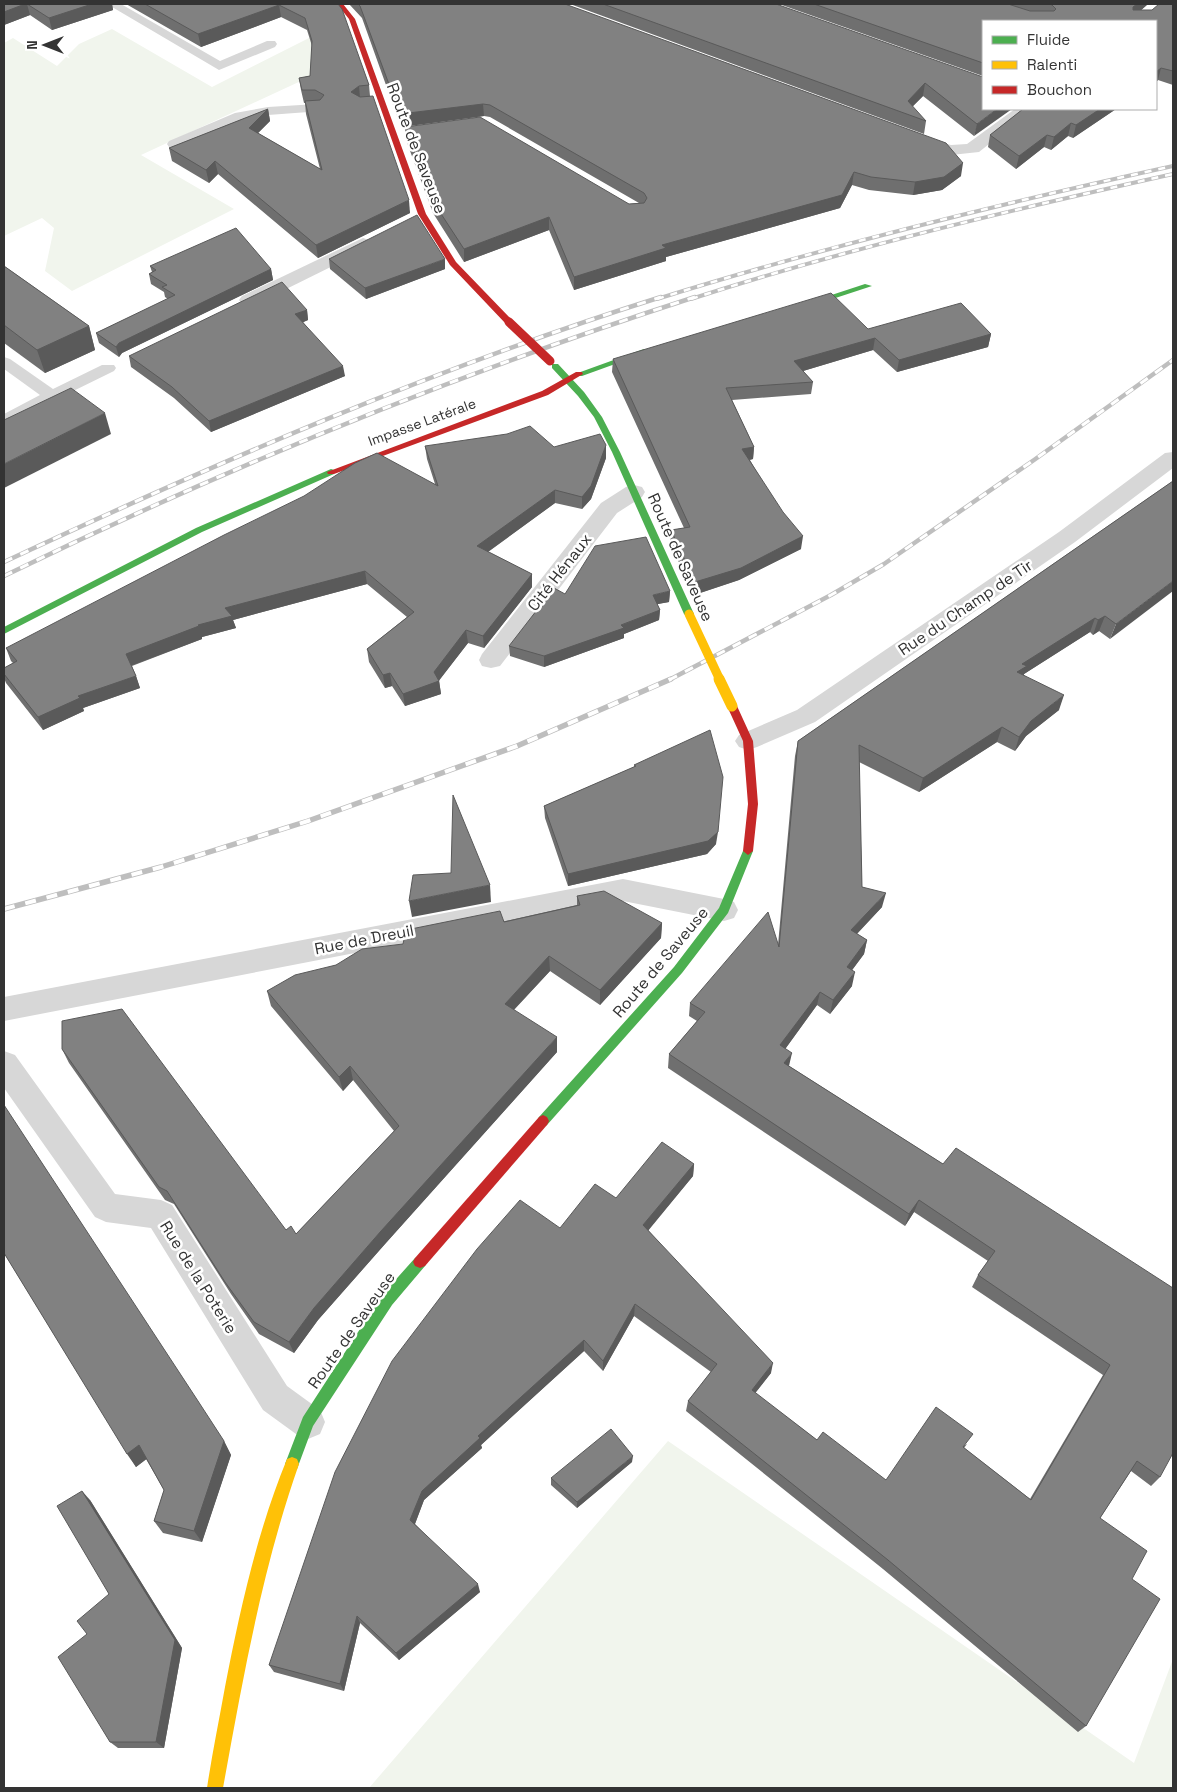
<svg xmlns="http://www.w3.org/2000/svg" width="1177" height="1792" font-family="'Space Grotesk',sans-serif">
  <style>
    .green { fill: #f1f5ed }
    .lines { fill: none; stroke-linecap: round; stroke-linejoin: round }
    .lane { fill: #d7d7d7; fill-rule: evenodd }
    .street { fill: #d7d7d7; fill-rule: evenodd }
    .fast { fill: #4caf50; fill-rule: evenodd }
    .slow { fill: #ffc107; fill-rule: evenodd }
    .jam { fill: #c62828; fill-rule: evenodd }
    .rail-far2-casing { stroke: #bebebe; stroke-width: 4 }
    .rail-far1-casing { stroke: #bebebe; stroke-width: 4.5 }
    .rail-casing { stroke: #bebebe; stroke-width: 5.5 }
    .rail-far2 { stroke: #fff; stroke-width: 2.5; stroke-dasharray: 7; stroke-linecap: butt }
    .rail-far1 { stroke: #fff; stroke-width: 3; stroke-dasharray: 9; stroke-linecap: butt }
    .rail { stroke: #fff; stroke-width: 4; stroke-dasharray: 11; stroke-linecap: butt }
    .slow-bridge-far1 { stroke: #ffc107; stroke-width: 9 }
    .slow-bridge { stroke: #ffc107; stroke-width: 11 }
    .jam-bridge { stroke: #c62828; stroke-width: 9 }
    .wall { fill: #6f6f6f }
    .shaded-wall { fill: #5a5a5a }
    .building { fill: #818181; stroke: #5a5a5a }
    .labels { text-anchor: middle; stroke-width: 5; stroke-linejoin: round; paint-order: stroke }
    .far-street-label { font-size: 14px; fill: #333; stroke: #fff }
    .street-label { font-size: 16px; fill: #333; stroke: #fff }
  </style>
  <rect width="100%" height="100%" fill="#fff"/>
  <g class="green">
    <path d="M112,29L212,87L311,37L344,61L141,155L234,209L72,291L45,271L54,228L42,218L4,236V43L13,38L57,66L79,44Z"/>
    <path d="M668,1441L1134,1763L1173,1659V1788H369Z"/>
  </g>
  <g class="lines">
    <g class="lane">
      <path d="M107,4H121L220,61L267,41H275L277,44L275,47L219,70Z"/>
      <path d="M317,104L324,108L322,111L268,115L243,119L179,147H169L167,144L169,141L235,113L268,107Z"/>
      <path d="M4,357L10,359L53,389L102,365H114L116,368L114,371L4,425V414L40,395L4,369Z"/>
    </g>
    <g class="street">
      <path d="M1015,109H1033L979,152L951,155L910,144L908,140L910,136L916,135L951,145L967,144Z"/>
      <path d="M363,238L369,240L372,244L369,248L256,304L249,306L242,304L239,300L242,296Z"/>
      <path d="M1173,452V468L1075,542L815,722L757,747L748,750L739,747L735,741L739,735L797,710L1059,532L1165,453Z"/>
      <path d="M634,485L642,487L645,492L642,497L617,513L500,666L491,668L482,666L479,660L482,654L601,503L626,487Z"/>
      <path d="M623,879L724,899L734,902L738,910L734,918L724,921L623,901L4,1021V997Z"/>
      <path d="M4,1051L15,1055L115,1194L161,1200L172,1205L287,1386L320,1410L325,1422L320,1434L308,1439L296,1434L263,1410L151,1228L106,1222L95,1217L4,1088Z"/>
    </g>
    <g class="fast">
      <path d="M865,284L872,286L802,309L795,307Z"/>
      <path d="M644,349L651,351L582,376H576L575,374Z"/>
      <path d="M552,364H558L584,392L602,417L620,452L694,614L692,616H686L684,614L612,452L594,417L578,396L552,368Z"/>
      <path d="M331,469L334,470V474L202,532L4,634V627L196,528Z"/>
      <path d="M748,847L753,851L728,913L682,973L547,1125L543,1127L539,1125L537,1121L539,1117L674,967L719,908L743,851Z"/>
      <path d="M420,1256L425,1258L427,1262L425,1266L392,1305L313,1426L297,1469L292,1471L287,1469L285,1464L303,1417L382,1295L415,1258Z"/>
    </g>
    <path class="slow" d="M292,1457L297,1459L299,1464C262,1569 243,1678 223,1788H207C212,1754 219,1721 225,1687C240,1610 257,1532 287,1459Z"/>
    <g class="jam">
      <path d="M337,4H343L355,19L426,214L456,262L512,320V324H506L450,265L418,214L349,19Z"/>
      <path d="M576,372H582L583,374L548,395L334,474H328L327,472L542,391Z"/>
      <path d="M732,702L737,706L753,741L758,804L753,851L748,855L743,851L748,804L743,741L727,706Z"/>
      <path d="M543,1115L547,1117L549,1121L547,1125L425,1266L420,1268L415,1266L413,1262L415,1258L539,1117Z"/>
    </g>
    <defs>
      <g id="rail-far2">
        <path d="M657,299C827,246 999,204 1173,166"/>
        <path d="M691,299C849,248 1011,210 1173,174"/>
      </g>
      <g id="rail-far1">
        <path d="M4,562C218,462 435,368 661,297"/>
        <path d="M4,576C230,466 456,374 695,297"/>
        <path d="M669,680L831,595L884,564L1034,460L1173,360"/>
      </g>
      <path id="rail" d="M4,909L161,867L308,821L517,746L671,679"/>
    </defs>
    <use href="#rail-far2" class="rail-far2-casing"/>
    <use href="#rail-far1" class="rail-far1-casing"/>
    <use href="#rail" class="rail-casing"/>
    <use href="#rail-far2" class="rail-far2"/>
    <use href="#rail-far1" class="rail-far1"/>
    <use href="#rail" class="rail"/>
    <path class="slow-bridge-far1" d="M689,614L720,680"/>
    <path class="slow-bridge" d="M719,679L732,706"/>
    <path class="jam-bridge" d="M509,322L550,361"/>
  </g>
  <g class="wall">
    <path d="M4,4H112L113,10L52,30L30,15L4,25Z"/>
    <path d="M126,4H338L369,85L370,96L410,213L318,258L218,174L209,183L172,161L169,148L268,109L270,121L258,133L320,169L306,114L305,103H304L301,90L299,78L310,76L312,46L307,30L281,17L201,47Z"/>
    <path d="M349,4H565L961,176L942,190L913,195L869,190L852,185L840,208L666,257V261L574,290L549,230L464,262L433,213L406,140L405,127L629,204L639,203L490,117L484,116L401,127L362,18Z"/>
    <path d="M570,4H776L983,109L974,136L923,96L912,107L926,121L924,134Z"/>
    <path d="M779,4H1148L1141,10H1152L1173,4V85L1158,80L1156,82V21H983V76Z"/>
    <path d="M1023,109H1116L1073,138L1068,136L1051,150L1044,147L1016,169L988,147L990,135Z"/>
    <path d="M329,259L445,269L366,299L330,269Z"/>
    <path d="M4,266L89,326L95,350L45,373L4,343Z"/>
    <path d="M150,266L271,269L273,280L122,353L119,357L99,343L96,333L168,299L165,297L164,292L151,284L149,274L152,272Z"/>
    <path d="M307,310L308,320L303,322L345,376L211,432L174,398L131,367L129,356Z"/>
    <path d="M868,329L991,334L988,347L897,372L873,350L803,371L813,382L811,394L732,400L754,447L753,459L750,460L801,549L739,580L694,595L670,543L671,530L684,528L612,372L613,359Z"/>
    <path d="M425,446L554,447L606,458L591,499L582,509L555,503L488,552L532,574V587L484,648L468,643L439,680L441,694L405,706L392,686L385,688L369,662L367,649L407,617L367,584L233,620L236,628L202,637V639L132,666L136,676L140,688L83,708L84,711L43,730L6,683L4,678V668L13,663L11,661L6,648L435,484L427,459Z"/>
    <path d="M1173,481L1110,639L1099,631L1093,635L1090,632L1024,674V675L1059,710L1026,736L1015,751L997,742L919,792L859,762L862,887L882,907L857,934L867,940L864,954L852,970V986L830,1014L817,1005L785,1049L789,1066L943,1164L1173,1288L1160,1477L1151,1486L1131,1471L1100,1518L1132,1579L1086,1726L1078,1732L883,1569L686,1411L688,1401L711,1372L634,1316L603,1371L584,1351L481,1445L482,1448L424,1500L415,1524L480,1592L399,1660L360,1623L344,1691L274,1672L269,1665L560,1228L616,1198L694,1164L693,1176L648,1230L771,1373L755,1393L817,1440L886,1480L967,1444L964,1448L1030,1499L1103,1375L972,1287L978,1275L988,1261L914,1212L905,1226L668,1068L669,1054L697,1021L689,1016L690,1003L778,945L795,756L798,741Z"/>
    <path d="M670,591L669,602L657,604L660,610L659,620L624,634V638L544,667L510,656L509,646Z"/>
    <path d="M634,765L716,844L707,854L568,886L545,818L544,806L634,767Z"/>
    <path d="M577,896L662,923L661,938L600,1005L550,971L514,1010L557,1052L385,1244L318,1320L294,1353L259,1334L231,1294L174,1204L165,1200L69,1063L62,1049L286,1230L296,1234L394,1131L353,1080L343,1091L271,1006L267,991L336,965L403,944L577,905Z"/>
    <path d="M4,1253L224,1441L231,1455L202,1542L163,1533L154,1521L164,1490L146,1459L136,1467Z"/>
    <path d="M632,1462L577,1508L551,1485V1478Z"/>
    <path d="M90,1500L182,1648L164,1748H118L110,1742L87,1634L109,1594Z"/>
  </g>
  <g class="shaded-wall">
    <path d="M25,4H27L30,15L4,25V12Z"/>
    <path d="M92,4H112L113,10L52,30L49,18Z"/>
    <path d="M1137,4H1148L1130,20L1133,7Z"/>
    <path d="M279,5L281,17L201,47L198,34Z"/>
    <path d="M1161,68L1158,80L1156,82V72Z"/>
    <path d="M925,83L923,96L905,114L908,101Z"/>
    <path d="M359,86L360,98L351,92Z"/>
    <path d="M483,104L484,116L401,127L400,114Z"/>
    <path d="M268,109L270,121L251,140L249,128Z"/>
    <path d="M997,109H1012L974,136L977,124Z"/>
    <path d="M1100,109H1116L1073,138L1076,125Z"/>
    <path d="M1071,123L1068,136L1051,150L1054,137Z"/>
    <path d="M1047,135L1044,147L1016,169L1019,156Z"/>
    <path d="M215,161L218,174L209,183L206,170Z"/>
    <path d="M963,163L961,176L942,190L913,195L915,182Z"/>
    <path d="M854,172L852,185L840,208L666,257V261L574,290V277L662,245Z"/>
    <path d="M409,200L410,213L318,258L316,245Z"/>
    <path d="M549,217V230L464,262V249Z"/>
    <path d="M445,259V269L366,299L365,288Z"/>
    <path d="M271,269L273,280L122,353L119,357L116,347L119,343Z"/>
    <path d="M307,310L308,320L297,325L295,314Z"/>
    <path d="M89,326L95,350L45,373L37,350Z"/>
    <path d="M991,334L988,347L897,372L899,360Z"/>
    <path d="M875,338L873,350L793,374L794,361Z"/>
    <path d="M343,366L345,376L211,432L209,421Z"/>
    <path d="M105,413L111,434L4,488V464Z"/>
    <path d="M606,445V458L591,499L582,509V497Z"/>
    <path d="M754,447L753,459L741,461L742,449Z"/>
    <path d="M555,490V503L478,559L477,546Z"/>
    <path d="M803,536L801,549L739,580L694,595L695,582Z"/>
    <path d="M365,571L367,584L233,620L236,628L202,637V639L130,666L126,654L198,625L225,608Z"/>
    <path d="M532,574V587L484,648L483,636Z"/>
    <path d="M1173,581V591L1110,639L1116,624Z"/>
    <path d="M670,591L669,602L653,605V595Z"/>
    <path d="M660,610L659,620L624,634V638L544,667V656Z"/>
    <path d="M1105,616L1099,631L1093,635L1098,620Z"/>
    <path d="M1095,618L1090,632L1024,674L1022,681L1017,672L1022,664Z"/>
    <path d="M466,630L468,643L438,682L439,681L441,694L405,706L403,694L434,672Z"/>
    <path d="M390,673L392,686L385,688L383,675Z"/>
    <path d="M136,676L140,688L83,708L84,711L43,730L38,717L78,696Z"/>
    <path d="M1064,695L1059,710L1026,736L1015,751L1019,737L1031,721Z"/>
    <path d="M1002,727L997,742L919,792L923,778Z"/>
    <path d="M718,832L716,844L707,854L568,886V874Z"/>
    <path d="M490,885L491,902L412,917L409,901Z"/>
    <path d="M886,893L882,907L848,943L851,930Z"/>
    <path d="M662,923L661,938L600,1005V990Z"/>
    <path d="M867,940L864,954L844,981L847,967Z"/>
    <path d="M549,956L550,971L506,1018L505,1004Z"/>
    <path d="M855,972L852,986L830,1014L833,1000Z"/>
    <path d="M820,992L817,1005L778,1059L780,1045Z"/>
    <path d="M557,1037V1052L385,1244L318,1320L294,1353L289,1342L314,1308L381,1231Z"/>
    <path d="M792,1053L789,1066L784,1063Z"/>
    <path d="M350,1066L353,1080L343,1091L339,1077Z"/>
    <path d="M694,1164L693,1176L643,1237V1225Z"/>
    <path d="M919,1200L914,1212L905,1226L909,1214Z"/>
    <path d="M635,1304L634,1316L603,1371V1361Z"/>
    <path d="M584,1340V1351L481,1445L482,1448L424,1500L413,1529L410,1520L422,1491L478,1436Z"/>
    <path d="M773,1363L771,1373L749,1401L752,1390Z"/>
    <path d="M224,1441L231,1455L202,1542L194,1531Z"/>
    <path d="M139,1445L148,1458L136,1467L127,1454Z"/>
    <path d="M633,1456L632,1462L577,1508V1502Z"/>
    <path d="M82,1491L90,1500L182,1648L164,1748L156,1742Z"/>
    <path d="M478,1584L480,1592L399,1660L396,1653Z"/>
    <path d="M357,1616L360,1623L344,1691L340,1684Z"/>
  </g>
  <g class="building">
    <path d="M4,4H25L4,12Z"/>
    <path d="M27,4H92L49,18Z"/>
    <path d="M145,4H338L342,9L369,85L359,86L351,92L360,97L373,96L409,200L316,245L215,161L206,170L169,148L268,109L249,128L322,170L305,101L320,100L324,95L315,90H302L299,78L310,76L312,41L305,18L279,5L198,34Z"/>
    <path d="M358,4H565L946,143L963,163L944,177L915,182L871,177L854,172L842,195L662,245L666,248L574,277L549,217L464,249L432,200L405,127L480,117L629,204L644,203L647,198L644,193L490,105L483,104L400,114L360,6Z"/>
    <path d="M603,4H776L983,77V109H997L977,124L925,83L908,101L926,121Z"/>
    <path d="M814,4H1008L1030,11H1054L1056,9L1052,5L1050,4H1137L1133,7V10H1152L1159,4H1173V71L1161,68L1156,72V21H983V63Z"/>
    <path d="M1023,109H1100L1076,125L1071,123L1054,137L1047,135L1019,156L990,135Z"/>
    <path d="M417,215L445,259L365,288L329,259Z"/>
    <path d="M236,228L271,269L119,343L116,347L96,333L175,295L162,287L167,285L149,274L156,270L150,266Z"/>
    <path d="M4,266L89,326L37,350L4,325Z"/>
    <path d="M282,282L307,310L295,314L343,366L209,421L172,387L129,356Z"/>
    <path d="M831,293L868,329L961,303L991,334L899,360L875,338L794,361L813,382L726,388L754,447L742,449L783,512L803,536L741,568L695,582L671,530L690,527L613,359Z"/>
    <path d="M71,388L105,413L4,464V420Z"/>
    <path d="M530,426L554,447L600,434L606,445L591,486L582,497L555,490L477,546L532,574L483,636L466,630L434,672L439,681L403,694L390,673L383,675L367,649L414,612L365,571L225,608L232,616L198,625L199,626L126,654L136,676L78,696L80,698L38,717L4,674V668L17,661L6,648L224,535L304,496L355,463L377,453L438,486L425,446L507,434Z"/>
    <path d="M1173,481V581L1116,624L1105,616L1098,620L1095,618L1022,664L1027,666L1017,672L1064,695L1031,721L1019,737L1002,727L923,778L859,745L862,887L886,893L851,930L867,940L847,967L855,972L833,1000L820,992L780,1045L792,1053L784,1063L943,1164L956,1148L1173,1288V1453L1160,1477L1137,1461L1100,1518L1147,1551L1132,1579L1160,1599L1086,1726L888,1560L688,1401L717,1364L635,1304L603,1361L584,1340L478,1436L480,1438L422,1491L410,1520L478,1584L396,1653L357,1616L340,1684L269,1665L335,1472L392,1361L477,1249L520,1200L560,1228L595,1184L616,1198L662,1142L694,1164L643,1225L773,1363L752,1390L817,1440L823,1432L886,1480L936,1407L973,1434L963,1447L1031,1500L1110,1365L978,1275L995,1251L919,1200L909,1214L669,1054L705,1012L690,1003L768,912L779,947L798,741Z"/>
    <path d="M646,537L670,591L653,595L660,610L621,625L624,628L544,656L509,646L554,588L565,594L595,546Z"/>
    <path d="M710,730L723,777L718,832L708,841L568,874L544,806L636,766L634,765Z"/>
    <path d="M453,795L490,885L409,901L413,875L451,873Z"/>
    <path d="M604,891L662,923L600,990L549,956L505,1004L557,1037L381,1231L314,1308L289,1342L254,1322L225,1282L167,1191L159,1187L62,1049V1021L122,1009L286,1230L291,1226L296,1234L399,1126L350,1066L339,1077L267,991L295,975L336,965L362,949L403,944L406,930L500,911L504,922L580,905L577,896Z"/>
    <path d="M4,1105L198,1401L224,1441L194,1531L154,1521L164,1490L139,1445L127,1454L4,1253Z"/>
    <path d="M611,1429L633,1456L577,1502L551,1478Z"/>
    <path d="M82,1491L175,1640L156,1742H110L58,1657L87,1634L77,1621L109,1594L57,1506Z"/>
  </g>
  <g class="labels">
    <g class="far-street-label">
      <text transform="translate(422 422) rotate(-20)" y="5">Impasse Latérale</text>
    </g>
    <g class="street-label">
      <text transform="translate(417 148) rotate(69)" y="6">Route de Saveuse</text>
      <text transform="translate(681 557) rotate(66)" y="6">Route de Saveuse</text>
      <text transform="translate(559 572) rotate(-52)" y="6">Cité Hénaux</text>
      <text transform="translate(965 607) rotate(-34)" y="6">Rue du Champ de Tir</text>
      <text transform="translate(364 939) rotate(-11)" y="6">Rue de Dreuil</text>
      <text transform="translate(660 962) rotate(-50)" y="6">Route de Saveuse</text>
      <text transform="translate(199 1277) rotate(58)" y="6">Rue de la Poterie</text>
      <text transform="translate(351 1330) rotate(-55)" y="6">Route de Saveuse</text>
    </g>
  </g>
  <rect width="1177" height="1792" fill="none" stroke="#333333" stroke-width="10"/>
  <rect x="982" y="20" width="175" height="90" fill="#ffffff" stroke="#adadad"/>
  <rect x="992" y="36" width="25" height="8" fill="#4caf50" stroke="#adadad"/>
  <text x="1027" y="45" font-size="15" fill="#333333">Fluide</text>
  <rect x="992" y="61" width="25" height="8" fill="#ffc107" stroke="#adadad"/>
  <text x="1027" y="70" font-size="15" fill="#333333">Ralenti</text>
  <rect x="992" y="86" width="25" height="8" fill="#c62828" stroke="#adadad"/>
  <text x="1027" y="95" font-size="15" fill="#333333">Bouchon</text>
  <g transform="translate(45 45) rotate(270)" stroke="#ffffff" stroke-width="4" paint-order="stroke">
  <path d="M0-4L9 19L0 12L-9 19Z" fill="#333333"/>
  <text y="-8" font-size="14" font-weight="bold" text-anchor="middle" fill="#333333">N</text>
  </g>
</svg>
